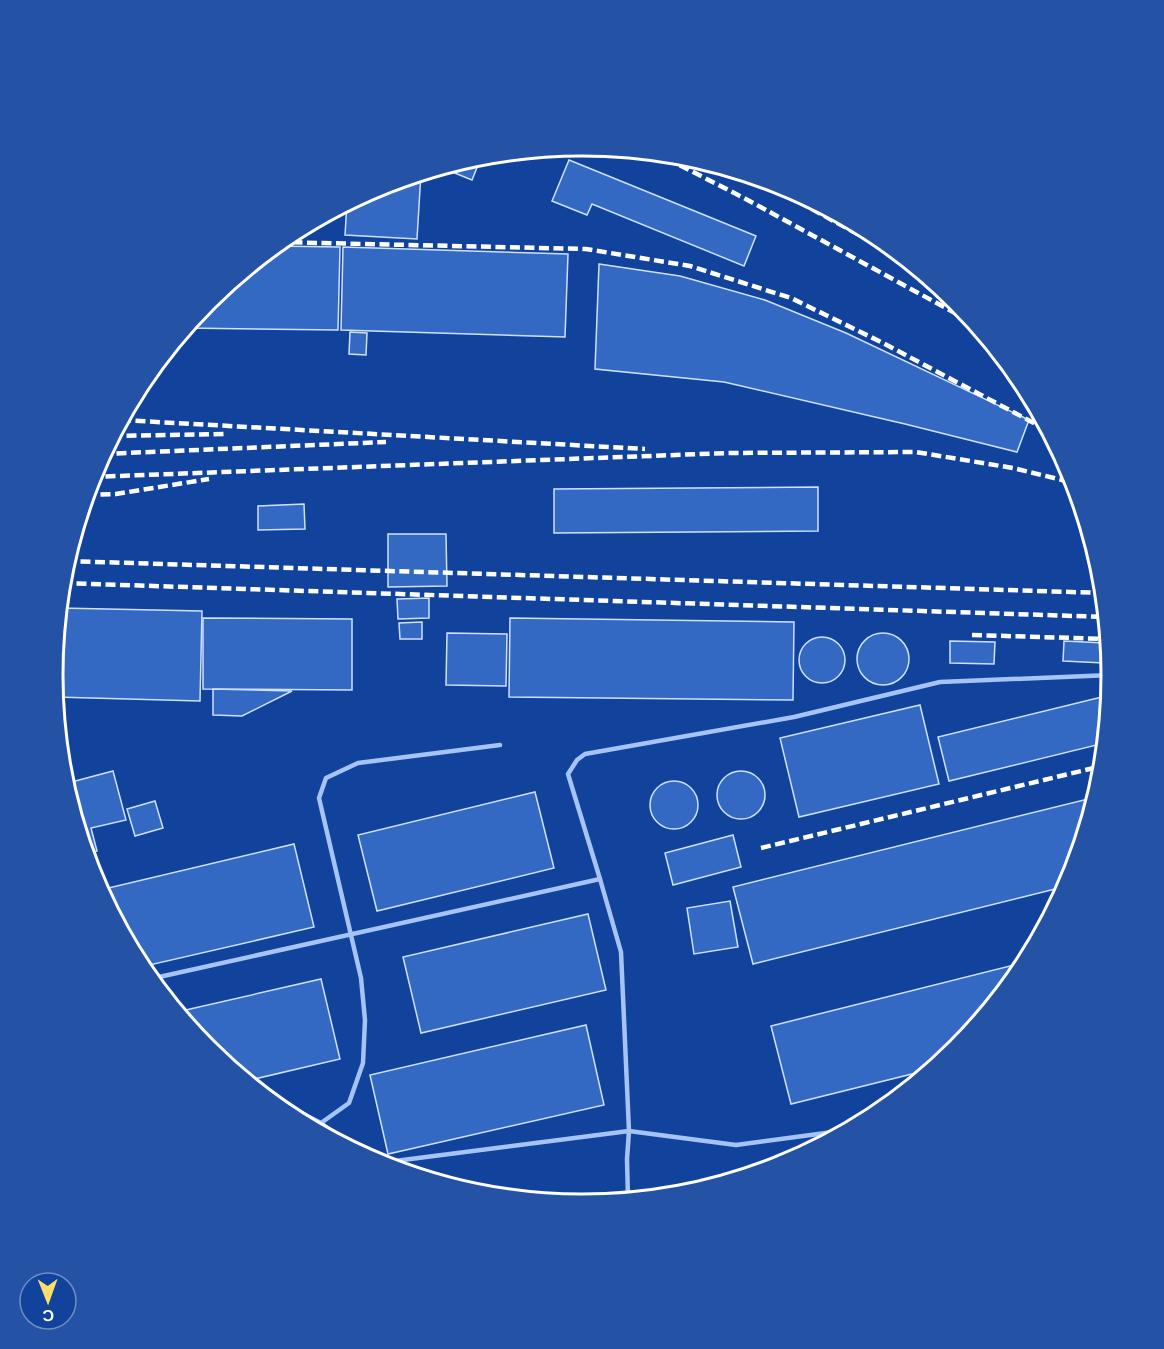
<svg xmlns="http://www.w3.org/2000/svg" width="1164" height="1349" font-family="'DM Sans',sans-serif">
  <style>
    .building { fill: #3469c3; stroke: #cee0fe; stroke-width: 1.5 }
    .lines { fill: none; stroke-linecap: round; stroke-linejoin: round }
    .service { stroke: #a6c3f5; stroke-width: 4.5 }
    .rail { stroke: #fff; stroke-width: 4.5; stroke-dasharray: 10 4.5; stroke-linecap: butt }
    .rim { fill: none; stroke: #fff; stroke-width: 3 }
  </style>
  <rect width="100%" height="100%" fill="#11439c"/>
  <g class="building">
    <path d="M482,155L472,180L440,167L479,155Z"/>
    <path d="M569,160L756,236L744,266L592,204L587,215L552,201Z"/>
    <path d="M421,173L417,239L345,235L347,202L380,185Z"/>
    <path d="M273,246L340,247L338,330L185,328L208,300Z"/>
    <path d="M343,247L568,254L565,337L341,330Z"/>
    <path d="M599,264L680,276L765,300L846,333L1029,420L1017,452L905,424L724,382L595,369Z"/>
    <path d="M350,332L367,333L366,355L349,354Z"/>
    <path d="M818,487V531L554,533V489Z"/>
    <path d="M304,504L305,529L258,530V506Z"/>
    <path d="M388,534H446L447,586L388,587Z"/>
    <path d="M429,598V618L398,619L397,599Z"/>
    <path d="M59,608L202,611L200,701L55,697L52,675Z"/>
    <path d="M203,618L352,619V690L203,689Z"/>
    <path d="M510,618L794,622L793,700L509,697Z"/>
    <path d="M422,622V639H400L399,623Z"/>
    <circle cx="883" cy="659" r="26"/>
    <path d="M447,633L507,634L506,686L446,685Z"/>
    <circle cx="822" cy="660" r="23"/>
    <path d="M950,641L995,642L994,664L950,663Z"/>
    <path d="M1064,641L1105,643L1104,663L1063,661Z"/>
    <path d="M213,689L292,691L242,716L213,715Z"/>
    <path d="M1110,695L1105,743L949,781L938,737Z"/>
    <path d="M920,705L939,784L799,817L780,738Z"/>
    <circle cx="741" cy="795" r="24"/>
    <path d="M113,771L126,820L91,828L97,851L86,854L64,784Z"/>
    <circle cx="674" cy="805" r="24"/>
    <path d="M535,792L554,868L377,911L358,835Z"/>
    <path d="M1096,797L1071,877L1067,886L753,964L733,887Z"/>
    <path d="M155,801L163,828L135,836L127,809Z"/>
    <path d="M733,835L741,867L673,885L665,853Z"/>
    <path d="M294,844L314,927L141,967L100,890Z"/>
    <path d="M730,901L738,947L694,954L687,908Z"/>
    <path d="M588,914L606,990L421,1033L403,957Z"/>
    <path d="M1026,962L1022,969L956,1049L932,1069L791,1104L771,1026Z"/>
    <path d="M321,979L340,1059L246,1081L207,1049L177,1012Z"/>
    <path d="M586,1025L604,1105L388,1154L370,1075Z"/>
  </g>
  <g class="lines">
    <g class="service">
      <path d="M600,879L568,774L577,760L585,754L794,717L940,682L1111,675"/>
      <path d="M150,979L600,879L621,952L629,1131L736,1145L848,1130"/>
      <path d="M281,1109L291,1108L321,1123L353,1149L373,1159L395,1161L629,1131L627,1159L628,1199"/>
      <path d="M321,1123L349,1103L363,1063L365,1020L361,978L319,798L326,778L358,763L500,745"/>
    </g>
    <g class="rail">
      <path d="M654,152L744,198L977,325"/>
      <path d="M748,174L912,264"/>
      <path d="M278,242L586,249L690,266L791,298L883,343L1049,431"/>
      <path d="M121,420L645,449"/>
      <path d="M112,436L225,434"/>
      <path d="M102,454L386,442"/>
      <path d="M91,477L728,453L916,452L1013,468L1062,480L1075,485"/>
      <path d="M86,495L116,494L209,479"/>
      <path d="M66,561L1104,593"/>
      <path d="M62,583L1106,617"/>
      <path d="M972,635L1108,639"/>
      <path d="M761,848L1102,766"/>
    </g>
  </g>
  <path d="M0 0H1164V1349H0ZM63 675a519 519 0 1 1 1038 0a519 519 0 1 1-1038 0Z" fill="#2452a4" fill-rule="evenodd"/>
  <path class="rim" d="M63 675a519 519 0 1 1 1038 0a519 519 0 1 1-1038 0Z"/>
  <g transform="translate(48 1301) rotate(179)"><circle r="28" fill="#11439c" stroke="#708ec4" stroke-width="1.5"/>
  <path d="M0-4.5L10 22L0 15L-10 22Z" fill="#ffdf69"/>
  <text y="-9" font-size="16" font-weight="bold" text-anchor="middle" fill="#ffffff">С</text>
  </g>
</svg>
